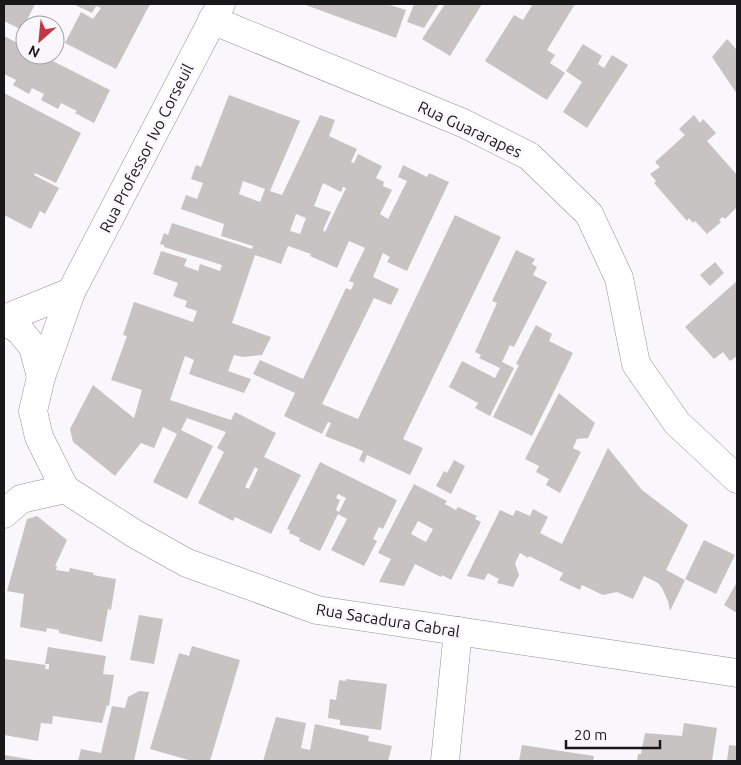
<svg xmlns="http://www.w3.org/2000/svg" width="741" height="765" font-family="Ubuntu,sans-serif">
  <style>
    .building { fill: #c8c3c3; fill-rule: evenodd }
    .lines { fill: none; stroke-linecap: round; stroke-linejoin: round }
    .minor-casing { stroke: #919094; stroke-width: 29 }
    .minor { stroke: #fff; stroke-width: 28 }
    .labels { text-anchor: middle; stroke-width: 5; stroke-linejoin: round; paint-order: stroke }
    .street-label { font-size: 16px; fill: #181719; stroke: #f9f7fc }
  </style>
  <rect width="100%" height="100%" fill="#f9f7fc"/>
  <g class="building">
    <path d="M4,4H35L22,30L4,21Z"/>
    <path d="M73,4H150L116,69L65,43L81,12L93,19L101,8L96,6L92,13Z"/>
    <path d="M303,4H387L406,10L396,38Z"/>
    <path d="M414,4H439L424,28L407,22Z"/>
    <path d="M445,4H482L450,56L422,39Z"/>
    <path d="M533,4H575L547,50L555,55L550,63L565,73L547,100L485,61L514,15L523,20Z"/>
    <path d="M4,36L25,47V55H41L110,90L94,123L75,113L77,111L61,103L58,109L41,100L44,94L32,88L29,94L13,85L16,80L4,74Z"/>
    <path d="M727,39L737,50V94L712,57Z"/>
    <path d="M583,44L602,56L598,64L604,68L612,55L628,65L587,128L563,112L582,82L566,71Z"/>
    <path d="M4,93L81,133L56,183L35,173L34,175L59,188L45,214L40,211L31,229L4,215Z"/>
    <path d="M229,95L300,121L270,191L282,195L320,115L335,120L329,136L357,149L351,162L354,163L358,154L382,166L376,178L384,182L383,186L392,190L380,214L388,219L407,181L398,177L403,165L427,177L429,173L449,182L407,271L387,262L390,257L383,253L373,277L399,289L391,305L374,298L322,404L358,419L455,215L501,237L403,439L423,448L410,475L367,455L364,463L359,460L363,451L325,436L331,423L328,422L322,434L284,416L295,393L253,374L260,360L303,379L346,288L351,290L354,283L349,281L365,248L349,241L337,268L310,256L311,254L288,246L281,264L255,255L232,323L271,337L262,355L243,357L234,355L228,371L251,379L244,393L189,374L194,360L185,356L170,400L231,420L235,412L276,433L264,457L301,475L271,534L235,517L233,521L198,503L224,452L217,448L226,432L187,418L181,430L213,446L187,499L153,482L177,434L163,427L154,448L141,443L115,476L73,442L70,429L93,385L134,418L142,390L111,380L127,336L123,335L134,302L193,322L197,311L185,307L187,301L173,296L178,283L153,274L161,251L187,259L184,266L198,271L200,264L220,271L222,265L164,247V245L160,244L164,233L168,235L172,223L252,249L253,246L221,236L224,224L181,209L186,195L197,199L203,183L191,179L196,165L201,167ZM243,181L265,189L260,202L239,194ZM323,183L341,192L343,187L346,188L325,232L323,230L331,212L314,206ZM296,214L306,218L300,234L290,231ZM255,467L258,469L249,489L245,487Z"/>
    <path d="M694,115L700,123L703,119L716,133L707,141L737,175V207L725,219L723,217L719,220L721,222L707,234L695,221L693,223L689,218L687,221L654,183L656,181L650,174L660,167L655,162L685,135L679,129Z"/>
    <path d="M516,250L535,259L532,264L537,267L533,275L547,282L514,347L510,345L502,362L514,368L490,416L475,408L478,403L449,387L462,361L495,378L500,368L479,358L481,355L475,352L497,303L492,301Z"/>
    <path d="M715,262L724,273L710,286L700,275Z"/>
    <path d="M737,281V356L730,361L723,352L714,359L685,327Z"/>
    <path d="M536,325L552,334L549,341L573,353L532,436L493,417L519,365L516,364Z"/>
    <path d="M559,393L595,423L588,438L577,439L573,448L581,452L560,493L546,485L549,479L536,472L539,466L525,459Z"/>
    <path d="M608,448L642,490L688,525L666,570L685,580L670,611L668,601L662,588L658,583L644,576L633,599L617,592L603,595L582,585L580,590L559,580L563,573L529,556L528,558L520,553L515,563L519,575L513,587L497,583L499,579L488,573L484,580L467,576L500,510L513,516L516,510L530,516L533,509L548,517L540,533L562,544Z"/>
    <path d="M454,460L465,466L451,494L436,486L444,471L447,473Z"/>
    <path d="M320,462L397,500L383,529L379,527L373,539L377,541L364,566L331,550L347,519L338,514L320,551L299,541L300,538L289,533L290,530L287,529ZM338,494L346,498L339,512L336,510L340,500L336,498Z"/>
    <path d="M414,484L447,501L445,504L456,510L458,507L477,516L475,519L481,522L451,580L442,575L441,577L415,564L404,586L379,582L391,559L378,553ZM418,521L433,529L426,542L411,534Z"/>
    <path d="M37,516L67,540L55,566H57L56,570L69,572L70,568L94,573L93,575L116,579L111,610L108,609L102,642L59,633V630L47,628L46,632L20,627L24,594L7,591L27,519Z"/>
    <path d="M704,540L735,555L716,594L685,579Z"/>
    <path d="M737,582V613L724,605Z"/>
    <path d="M139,615L163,619L154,664L130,660Z"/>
    <path d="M192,646L240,660L210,761H192L150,749L179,653L189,656Z"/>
    <path d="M48,647L106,656L103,674L114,675L109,706L107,705L102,723L53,716L52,724L41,723L38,741L4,735L5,659L46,665L45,669H49V664H45Z"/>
    <path d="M346,679L387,684L381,730L340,725V720L328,718L330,699L336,700L339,680L346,681Z"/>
    <path d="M139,691L149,692L134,761H78L81,749L101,753L112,706L125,708L128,697Z"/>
    <path d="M276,717L306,723L301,748L310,750L315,724L369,736L368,741L392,746L388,761H263Z"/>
    <path d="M684,723L717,728L712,761H637L638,754H641L645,733L682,736Z"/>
    <path d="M522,745L594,756L593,761H519Z"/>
    <path d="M729,745L737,746V761H727Z"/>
    <path d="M4,755L34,760V761H4Z"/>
  </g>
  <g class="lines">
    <defs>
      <g id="minor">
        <path d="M221,4L71,292L41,377L33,411L39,437L65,489L135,534L187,563L317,610L737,673"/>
        <path d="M212,20L463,123L529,156L589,214L619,278L636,364L677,423L737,479"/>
        <path d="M4,319L71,292"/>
        <path d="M4,319L21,332L33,347L41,377"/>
        <path d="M4,514L21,499L65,489"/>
        <path d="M445,761L458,631"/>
      </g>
    </defs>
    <use href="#minor" class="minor-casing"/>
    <use href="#minor" class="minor"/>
  </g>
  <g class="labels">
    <g class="street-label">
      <text transform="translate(470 129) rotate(25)" y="6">Rua Guararapes</text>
      <text transform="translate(146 148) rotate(-63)" y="6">Rua Professor Ivo Corseuil</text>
      <text transform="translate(388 620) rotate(9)" y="6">Rua Sacadura Cabral</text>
    </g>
  </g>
  <rect width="741" height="765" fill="none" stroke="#181719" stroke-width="10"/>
  <g transform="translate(40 40) rotate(207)"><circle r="24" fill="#f9f7fc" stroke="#9f9da1"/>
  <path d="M0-4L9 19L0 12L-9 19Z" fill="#c53543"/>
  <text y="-8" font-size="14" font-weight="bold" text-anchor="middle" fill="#181719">N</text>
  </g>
  <path d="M566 740v8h94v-8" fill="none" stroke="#181719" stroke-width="2.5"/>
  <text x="574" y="740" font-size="15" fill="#181719" stroke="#f9f7fc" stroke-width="4" paint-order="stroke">20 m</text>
</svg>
